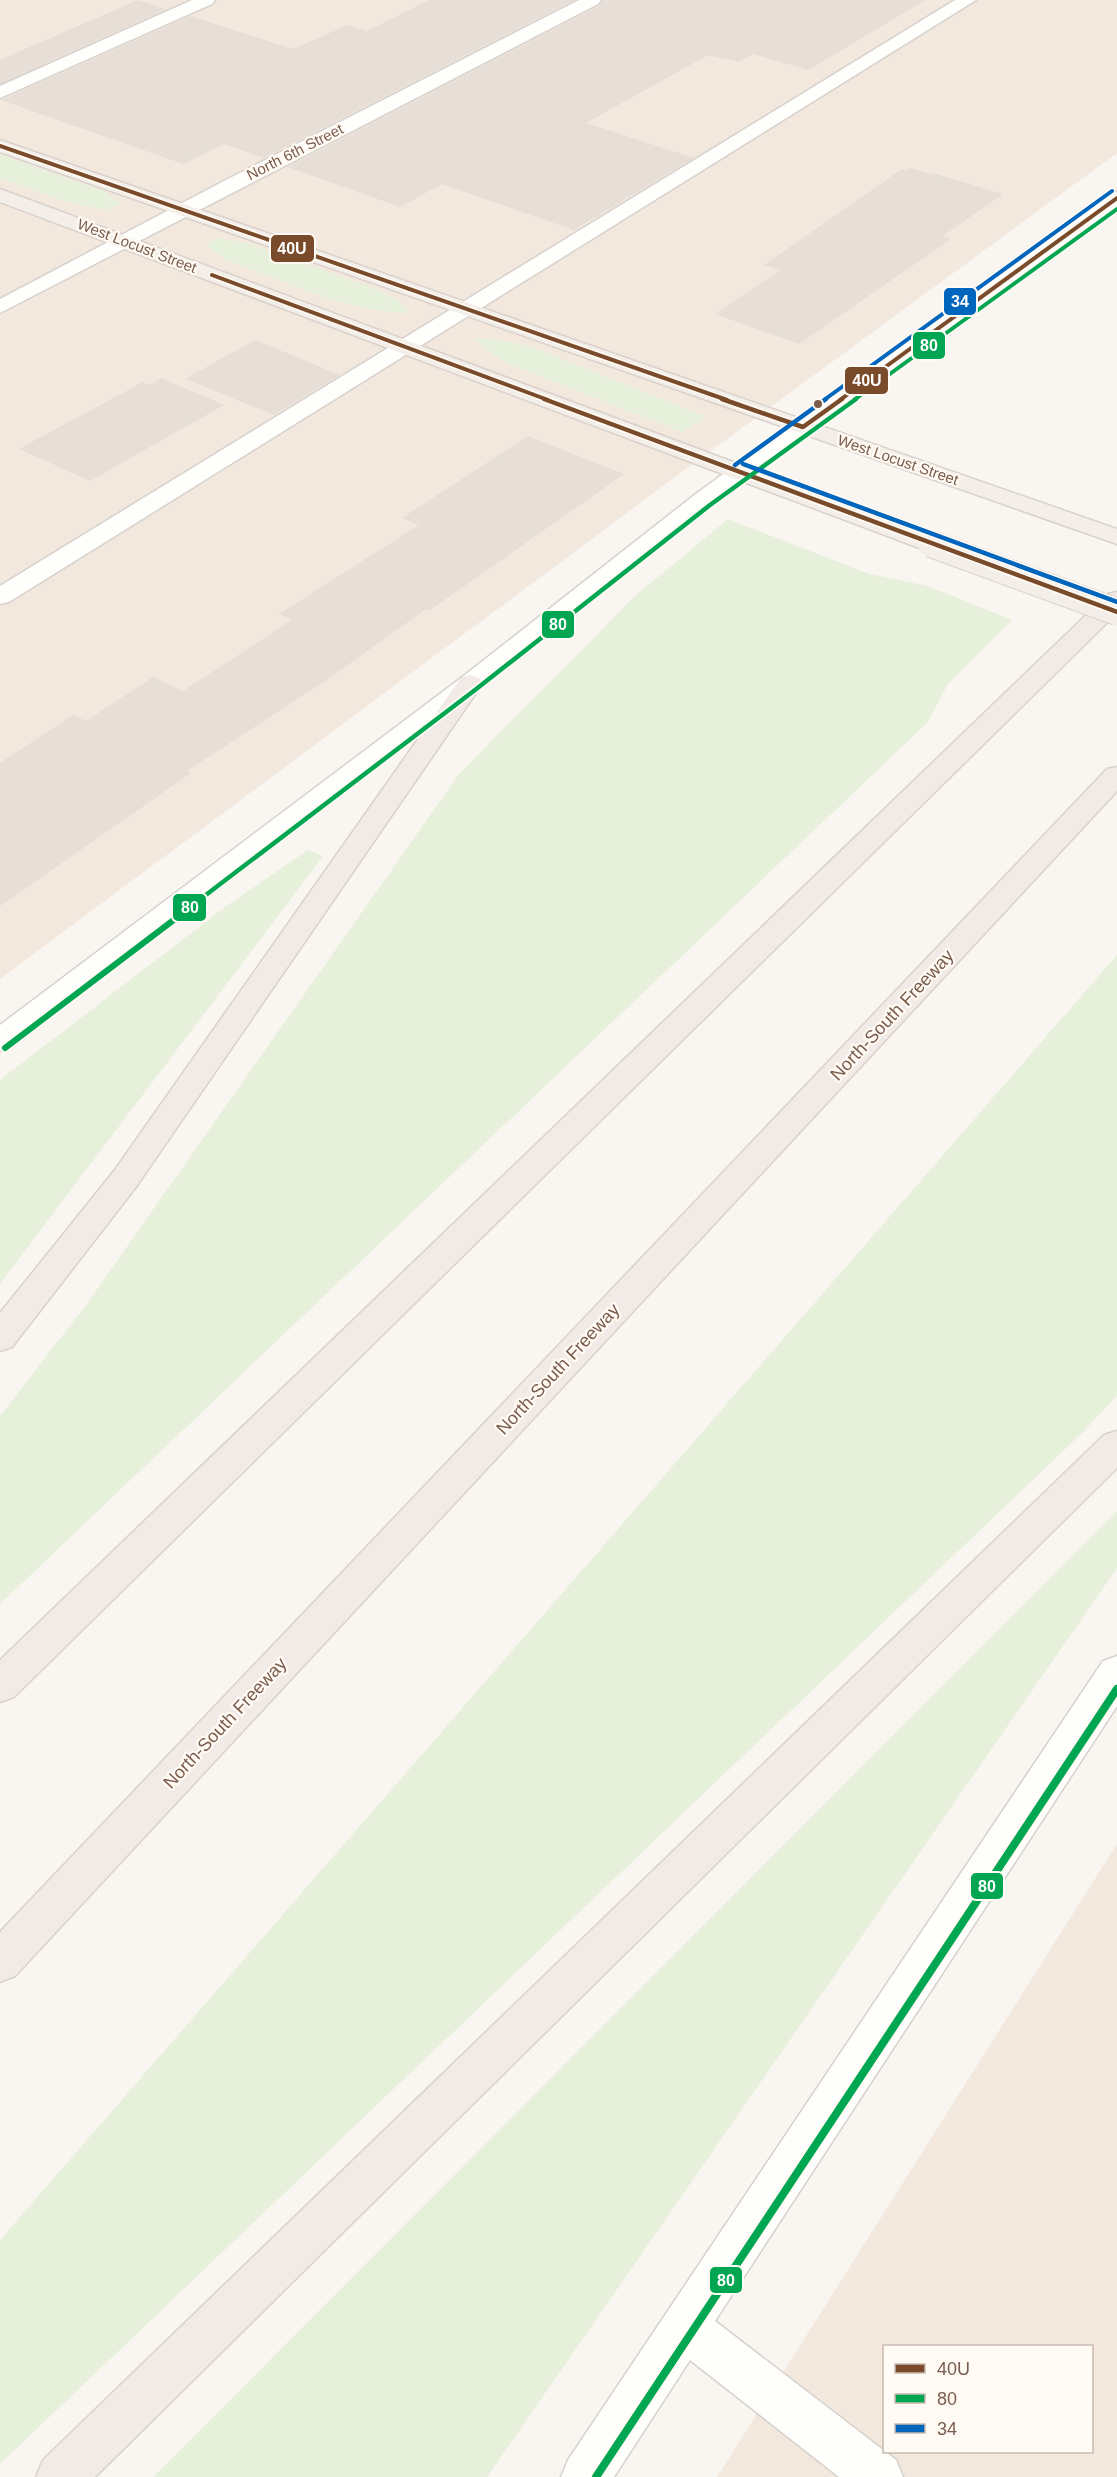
<svg xmlns="http://www.w3.org/2000/svg" width="1117" height="2477" font-family="Arial,sans-serif">
  <style>
    .residential { fill: #f2e8de; fill-rule: evenodd }
    .green { fill: #e7f0db }
    .building { fill: #e6ded7 }
    .lines { fill: none; stroke-linecap: round; stroke-linejoin: round }
    .minor-casing { stroke: #d7d1cb; stroke-width: 3 }
    .major-casing { stroke: #dad1cc; stroke-width: 3 }
    .highway-casing { stroke: #dad1cc; stroke-width: 3 }
    .minor { fill: #fefefd; fill-rule: evenodd }
    .major { fill: #f3eee8; fill-rule: evenodd }
    .highway { fill: #f2eae7; fill-rule: evenodd }
    .major-bridge-casing { stroke: #dad1cc; stroke-width: 28; stroke-linecap: butt }
    .major-bridge { stroke: #f3eee8; stroke-width: 26 }
    .bus-1-far1-casing { stroke: #fffaf3; stroke-width: 7 }
    .bus-1-casing { stroke: #fffaf3; stroke-width: 8 }
    .bus-2-far3-casing { stroke: #fffaf3; stroke-width: 7 }
    .bus-2-far2-casing { stroke: #fffaf3; stroke-width: 8 }
    .bus-2-far1-casing { stroke: #fffaf3; stroke-width: 10 }
    .bus-2-casing { stroke: #fffaf3; stroke-width: 12 }
    .bus-3-far1-casing { stroke: #fffaf3; stroke-width: 7 }
    .bus-3-casing { stroke: #fffaf3; stroke-width: 8 }
    .bus-1-far1 { stroke: #7a4b2a; stroke-width: 4 }
    .bus-1 { stroke: #7a4b2a; stroke-width: 4.5 }
    .bus-2-far3 { stroke: #00a651; stroke-width: 4 }
    .bus-2-far2 { stroke: #00a651; stroke-width: 4.5 }
    .bus-2-far1 { stroke: #00a651; stroke-width: 6 }
    .bus-2 { stroke: #00a651; stroke-width: 8 }
    .bus-3-far1 { stroke: #0065bd; stroke-width: 4 }
    .bus-3 { stroke: #0065bd; stroke-width: 4.5 }
    .bus-dot { fill: #7a5c4d; stroke: #fffaf3; stroke-width: 2 }
    .labels { text-anchor: middle; stroke-width: 4.5; stroke-linejoin: round; paint-order: stroke }
    .far-street-label { font-size: 15px; fill: #7a5c4d; stroke: #fffaf3 }
    .street-label { font-size: 18px; fill: #7a5c4d; stroke: #fffaf3 }
    .line-badge { stroke: #fffaf3; stroke-width: 2 }
    .badge-label { font-size: 16px; text-anchor: middle; font-weight: bold; fill: #fff }
  </style>
  <rect width="100%" height="100%" fill="#f9f5f0"/>
  <g class="residential">
    <path d="M0,0H1117V153L675,477L0,979Z"/>
    <path d="M1117,1844V2477H717ZM884,2346H1092V2452H884Z"/>
  </g>
  <g class="green">
    <path d="M0,154L105,192L120,204L106,210L70,203L0,178Z"/>
    <path d="M218,238L247,243L376,289L399,301L409,313C345,312 284,281 224,259L206,245Z"/>
    <path d="M474,338L501,340L532,347L707,417L682,432L507,363L486,350Z"/>
    <path d="M728,519L869,574L928,586L1012,620L948,684L927,723L0,1604V1416L86,1305L459,774L635,596Z"/>
    <path d="M308,850L323,856L0,1284V1080L225,907Z"/>
    <path d="M1117,955V1396L1082,1433L0,2464V2240Z"/>
    <path d="M1117,1511V1568L487,2477H153Z"/>
  </g>
  <g class="building">
    <path d="M138,0L166,9L0,84V60Z"/>
    <path d="M429,0H574L264,158L224,144L183,164L1,100L190,16L293,49L348,25L367,31Z"/>
    <path d="M603,0H926L808,70L753,54L739,62L708,55L586,123L694,158L574,230L442,184L400,207L288,167L599,6Z"/>
    <path d="M910,168L930,174L933,173L1003,194L943,236L951,239L799,344L715,314L781,270L764,265L902,169L906,171Z"/>
    <path d="M255,340L340,375L274,415L185,379Z"/>
    <path d="M161,378L224,405L90,481L19,449L143,382L150,385Z"/>
    <path d="M528,436L624,474L430,610L426,609L328,679L187,771L191,773L0,906V763L73,715L86,721L153,677L183,691L292,620L279,614L419,525L402,518Z"/>
  </g>
  <g class="lines">
    <defs>
      <g id="minor">
        <path d="M192,0H215L212,4L0,98V86Z"/>
        <path d="M579,0H601L598,4L0,313V299L222,182Z"/>
        <path d="M955,0H976L9,602L0,604V586Z"/>
        <path d="M1117,192V207L713,503L479,688L11,1048L0,1051V1025L461,678L697,493L1110,194Z"/>
        <path d="M1117,1656V1706L715,2321L896,2460L903,2477H839L690,2360L614,2477H561L568,2460L1103,1661Z"/>
      </g>
      <g id="major">
        <path d="M0,140L1117,529V544L0,152Z"/>
        <path d="M0,189L940,539L943,544L940,549L931,551L922,549L0,202Z"/>
      </g>
      <g id="highway">
        <path d="M1117,592V613L14,1697L0,1702V1660L1108,594Z"/>
        <path d="M470,675L479,678L483,683L136,1187L12,1347L0,1351V1313L114,1171L461,678Z"/>
        <path d="M1117,767V791L15,1976L0,1982V1932L1107,769Z"/>
        <path d="M1117,1431V1468L95,2477H36L43,2460L1104,1435Z"/>
      </g>
    </defs>
    <use href="#minor" class="minor-casing"/>
    <use href="#major" class="major-casing"/>
    <use href="#highway" class="highway-casing"/>
    <use href="#minor" class="minor"/>
    <use href="#major" class="major"/>
    <use href="#highway" class="highway"/>
    <defs>
      <path id="major-bridge" d="M931,544L1117,612"/>
    </defs>
    <use href="#major-bridge" class="major-bridge-casing"/>
    <use href="#major-bridge" class="major-bridge"/>
    <defs>
      <g id="bus-1-far1">
        <path d="M0,146L727,400"/>
        <path d="M212,275L548,400"/>
        <path d="M840,400L1117,198"/>
      </g>
      <g id="bus-1">
        <path d="M544,399L1117,612"/>
        <path d="M722,399L803,427L842,399"/>
      </g>
      <path id="bus-2-far3" d="M854,400L1117,209"/>
      <path id="bus-2-far2" d="M173,920L475,690L710,505L856,399"/>
      <path id="bus-2-far1" d="M5,1048L175,919"/>
      <path id="bus-2" d="M596,2477L1117,1689"/>
      <path id="bus-3-far1" d="M824,400L1112,191"/>
      <g id="bus-3">
        <path d="M743,464L1117,602"/>
        <path d="M735,465L826,399"/>
      </g>
    </defs>
    <use href="#bus-1-far1" class="bus-1-far1-casing"/>
    <use href="#bus-1" class="bus-1-casing"/>
    <use href="#bus-2-far3" class="bus-2-far3-casing"/>
    <use href="#bus-2-far2" class="bus-2-far2-casing"/>
    <use href="#bus-2-far1" class="bus-2-far1-casing"/>
    <use href="#bus-2" class="bus-2-casing"/>
    <use href="#bus-3-far1" class="bus-3-far1-casing"/>
    <use href="#bus-3" class="bus-3-casing"/>
    <use href="#bus-1-far1" class="bus-1-far1"/>
    <use href="#bus-1" class="bus-1"/>
    <use href="#bus-2-far3" class="bus-2-far3"/>
    <use href="#bus-2-far2" class="bus-2-far2"/>
    <use href="#bus-2-far1" class="bus-2-far1"/>
    <use href="#bus-2" class="bus-2"/>
    <use href="#bus-3-far1" class="bus-3-far1"/>
    <use href="#bus-3" class="bus-3"/>
  </g>
  <circle class="bus-dot" cx="818" cy="404" r="5"/>
  <g class="labels">
    <g class="far-street-label">
      <text transform="translate(295 152) rotate(-27)" y="5">North 6th Street</text>
      <text transform="translate(137 246) rotate(21)" y="5">West Locust Street</text>
      <text transform="translate(898 460) rotate(19)" y="5">West Locust Street</text>
    </g>
    <g class="street-label">
      <text transform="translate(892 1015) rotate(-47)" y="6">North-South Freeway</text>
      <text transform="translate(558 1369) rotate(-47)" y="6">North-South Freeway</text>
      <text transform="translate(225 1723) rotate(-47)" y="6">North-South Freeway</text>
    </g>
  </g>
  <g class="line-badge">
    <rect x="270" y="234" width="45" height="29" rx="6" fill="#7a4b2a"/>
    <rect x="943" y="287" width="34" height="29" rx="6" fill="#0065bd"/>
    <rect x="912" y="331" width="34" height="29" rx="6" fill="#00a651"/>
    <rect x="844" y="366" width="45" height="29" rx="6" fill="#7a4b2a"/>
    <rect x="541" y="610" width="34" height="29" rx="6" fill="#00a651"/>
    <rect x="172" y="893" width="35" height="29" rx="6" fill="#00a651"/>
    <rect x="970" y="1872" width="34" height="28" rx="6" fill="#00a651"/>
    <rect x="709" y="2266" width="34" height="28" rx="6" fill="#00a651"/>
  </g>
  <g class="badge-label">
    <text x="292" y="254">40U</text>
    <text x="960" y="307">34</text>
    <text x="929" y="351">80</text>
    <text x="867" y="386">40U</text>
    <text x="558" y="630">80</text>
    <text x="190" y="913">80</text>
    <text x="987" y="1892">80</text>
    <text x="726" y="2286">80</text>
  </g>
  <rect x="883" y="2345" width="210" height="108" fill="#fffaf3" stroke="#cabbb1" stroke-width="1.5"/>
  <rect x="895" y="2364" width="30" height="9" fill="#7a4b2a" stroke="#cabbb1" stroke-width="1.5"/>
  <text x="937" y="2375" font-size="18" fill="#7a5c4d">40U</text>
  <rect x="895" y="2394" width="30" height="9" fill="#00a651" stroke="#cabbb1" stroke-width="1.5"/>
  <text x="937" y="2405" font-size="18" fill="#7a5c4d">80</text>
  <rect x="895" y="2424" width="30" height="9" fill="#0065bd" stroke="#cabbb1" stroke-width="1.5"/>
  <text x="937" y="2435" font-size="18" fill="#7a5c4d">34</text>
</svg>
